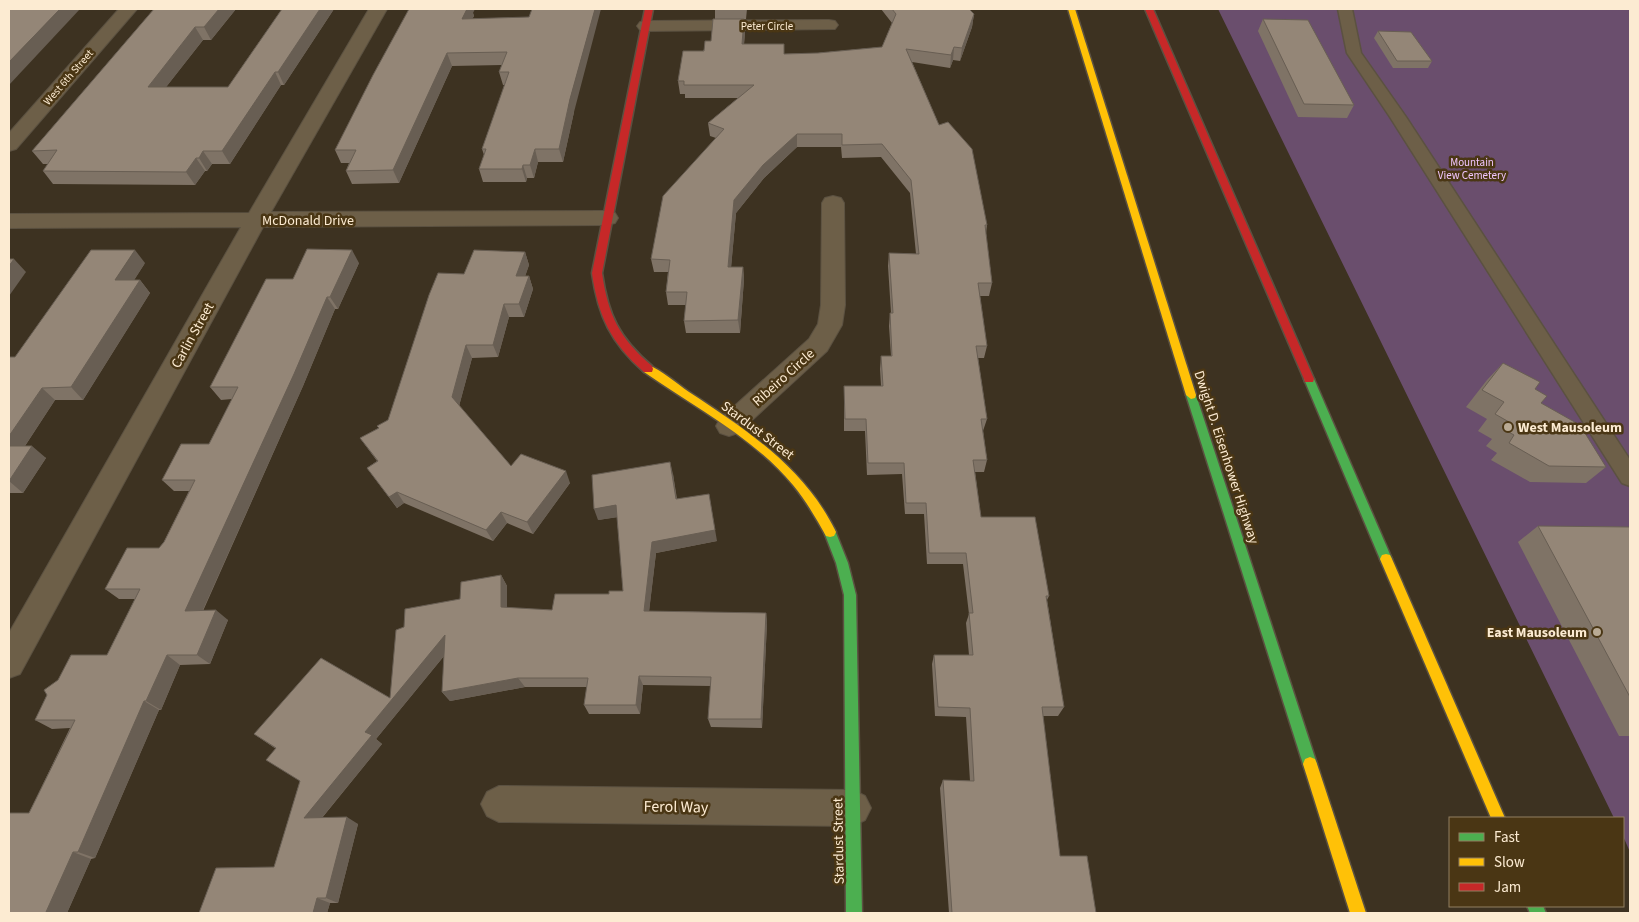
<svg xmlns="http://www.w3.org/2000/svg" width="1639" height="922" font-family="'Source Sans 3',sans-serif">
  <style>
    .green { fill: #6a4e6d }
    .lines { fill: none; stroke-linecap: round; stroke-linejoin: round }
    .lane-casing { stroke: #5b5141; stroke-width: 3 }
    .street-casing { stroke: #5b5141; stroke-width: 2 }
    .fast-casing { stroke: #5b5141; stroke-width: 3 }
    .slow-casing { stroke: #5b5141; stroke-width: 3 }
    .jam-casing { stroke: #5b5141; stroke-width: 3 }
    .lane { fill: #6d5f48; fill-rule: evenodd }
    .street { fill: #6d5f48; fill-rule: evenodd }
    .fast { fill: #4caf50; fill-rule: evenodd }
    .slow { fill: #ffc107; fill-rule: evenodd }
    .jam { fill: #c62828; fill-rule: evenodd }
    .wall { fill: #7f7366 }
    .shaded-wall { fill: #685e53 }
    .building { fill: #948677; stroke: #685e53 }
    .poi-dot { fill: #b9aa94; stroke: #4a3614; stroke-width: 2 }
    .labels { text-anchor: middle; stroke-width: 5; stroke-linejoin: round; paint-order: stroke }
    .far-street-label { font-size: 11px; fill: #fcebd2; stroke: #4a3614 }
    .far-park-label { font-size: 11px; fill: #f1c6fe; stroke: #4a3614 }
    .street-label { font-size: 14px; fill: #fcebd2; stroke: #4a3614 }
    .poi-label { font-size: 14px; font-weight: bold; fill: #fcebd2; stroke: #4a3614; text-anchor: start }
    .near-street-label { font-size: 16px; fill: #fcebd2; stroke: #4a3614 }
  </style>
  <rect width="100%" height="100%" fill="#3d3221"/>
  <path class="green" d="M1218,9H1630V852L1623,836V818H1614Z"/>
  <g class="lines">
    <defs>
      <path id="lane" d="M1338,9H1352L1361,53L1406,117L1630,460V486L1622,483L1390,117L1347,53Z"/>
      <g id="street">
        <path d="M119,9H137L16,149L9,151V133Z"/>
        <path d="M369,9H387L271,212L607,211L615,213L618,218L615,223L607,225L263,227L20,674L9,678V633L241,227L9,228V214L249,213Z"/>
        <path d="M829,20L835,21L838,25L835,29L646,31L640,30L637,26L640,22L646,21Z"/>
        <path d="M833,196L841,198L844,203L845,305L842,325L827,351L738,433L729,436L720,433L716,426L720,419L809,339L818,324L821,305L822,203L825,198Z"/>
        <path d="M499,786L853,790L865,796L871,808L865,820L853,826L499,822L487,816L481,804L487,792Z"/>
      </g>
      <g id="fast">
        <path d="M1309,375L1314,379L1392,559L1390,563L1386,564L1382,563L1380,559L1304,379Z"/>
        <path d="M1191,391L1196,395L1317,764L1315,769L1310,771L1305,769L1303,764L1186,395Z"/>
        <path d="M830,527L834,528L848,563L856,595L862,913H846L844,595L836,563L824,532L826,528Z"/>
        <path d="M1527,906H1543L1546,913H1530Z"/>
      </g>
      <g id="slow">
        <path d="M1068,9H1075L1196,395L1195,398L1191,399L1186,395Z"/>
        <path d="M648,365C662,370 677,384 689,392C747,430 805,468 836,532L834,536L830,537L826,536C816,518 806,501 793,485C753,437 694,407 644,372L643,369L644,366Z"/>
        <path d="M1386,554L1390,555L1392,559L1505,818H1491L1380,559L1382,555Z"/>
        <path d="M1310,757L1315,759L1317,764L1366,913H1350L1303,764L1305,759Z"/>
      </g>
      <g id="jam">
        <path d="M645,9H653L602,273C608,315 619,338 652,366L653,369L652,372H644C611,343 598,316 592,273Z"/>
        <path d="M1145,9H1153L1314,379L1313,382H1305L1304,379Z"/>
      </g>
    </defs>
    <use href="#lane" class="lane-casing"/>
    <use href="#street" class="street-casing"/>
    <use href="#fast" class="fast-casing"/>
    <use href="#slow" class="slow-casing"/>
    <use href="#jam" class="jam-casing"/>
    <use href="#lane" class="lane"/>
    <use href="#street" class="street"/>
    <use href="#fast" class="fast"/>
    <use href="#slow" class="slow"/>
    <use href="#jam" class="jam"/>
  </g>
  <g class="wall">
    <path d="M154,9H236L211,40H203L166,87H228L282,9H334L284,85H281L230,164H212L207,171H205L195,185L53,184L43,171L48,164H43L32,151Z"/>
    <path d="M715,9H747L746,19H715Z"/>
    <path d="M881,9H969L974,14L972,27L960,61L953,60L950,68L912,62L939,125L987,225L986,234L992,283L989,296H980L987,346L984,358H978L987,419L983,431L987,460L984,472H975L981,517L1049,596L1047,600L1064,707L1058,716H1043L1060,856L1096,913H949L940,788L943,780L970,781L966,717L935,716L932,664L934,655H969L966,623L969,614L963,564H927L924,514H905L902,474L867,475L865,431H844V386H881L880,369L881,356H891L889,326L890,313H891L888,266L889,253L916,254L910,193L881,157L842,158L841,147H797L764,178L736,213L731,267H743L744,279L740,333H686L684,321L686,305H668L666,292L668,272H654L651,259L716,138L710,136L708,123L738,98H685V94H680L678,81L711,41L744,19L745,32L744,44L784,54L818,53L882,47L892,23Z"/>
    <path d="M473,13L474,16L472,19L574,112L563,162H538L534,178H527L526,182H483L479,169L484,155L482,149L505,85H503L499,72L502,65L452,66L399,183L352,184L346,171L349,163H341L335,150Z"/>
    <path d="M1263,19L1354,105L1347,118L1298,117L1258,31Z"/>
    <path d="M1378,31L1432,61L1428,68H1393L1374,38Z"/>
    <path d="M525,252L529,265L525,276H529L533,289L524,317H509L498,357L472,358L459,406L511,466L570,483L533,534L507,523L493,541L404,503L397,508L367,468L377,461L360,438L379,428L388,420L464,274Z"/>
    <path d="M145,263L134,280H140L150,293L83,400H55L25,446L46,458L23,493H9V357H15Z"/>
    <path d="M359,263L338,309H335L303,386L203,611L228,620L210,664L180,665L161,710H159L95,858L91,859L67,913H9L29,813L70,728L52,729L35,720L47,695L107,655L135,599H119L105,589L159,548L164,542L189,491H174L162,480L209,444L232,399L221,400L210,387L293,279Z"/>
    <path d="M1503,363L1535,389L1541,403L1606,467L1586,483L1530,482L1491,460L1497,453L1486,446L1492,439L1478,431L1487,419L1466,407L1487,380Z"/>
    <path d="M673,474L677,499L717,541L656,553L649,611L766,613L767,623L762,728L711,727L708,719L711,686L643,685L640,714H589L584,705L587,687H525L450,701L442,692L444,656L376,739L382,744L322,818L358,824L338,903H330L327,913L274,867L300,781L276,749L254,734L390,698L404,627L460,599L501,575L507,586V608L552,610L623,591L617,517L598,520Z"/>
    <path d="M1538,526L1630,527V736H1619L1518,542Z"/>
  </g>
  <g class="shaded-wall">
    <path d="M60,9H80L9,85V62Z"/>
    <path d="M219,9H236L211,40L204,27Z"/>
    <path d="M320,9H334L284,85L278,72Z"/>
    <path d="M467,9H475L473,13L474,16L466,31L462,19Z"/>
    <path d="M595,9H601L574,112L563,162L559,149L570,99Z"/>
    <path d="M974,14L972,27L960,61L962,48Z"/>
    <path d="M744,19L745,32L743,57L742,44Z"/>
    <path d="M195,27L203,40L156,100L148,87Z"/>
    <path d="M954,47L953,60L950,68L951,55Z"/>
    <path d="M447,53L452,66L399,183L393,170Z"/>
    <path d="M275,72L281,85L230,164L222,151Z"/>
    <path d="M797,134V147L764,178L736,213L730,280L728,267L734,200L763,165Z"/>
    <path d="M535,149L538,162L534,178L530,165Z"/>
    <path d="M203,151L212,164L207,171L199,158Z"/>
    <path d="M196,158L205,171L195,185L186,172Z"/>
    <path d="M523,165L527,178L526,182L522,169Z"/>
    <path d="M135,250L145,263L126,293L115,280Z"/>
    <path d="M352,250L359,263L338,309L330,297Z"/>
    <path d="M525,252L529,265L521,289L516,276Z"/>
    <path d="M14,259L26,272L9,296V266Z"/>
    <path d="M743,267L744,279L740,333L738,320Z"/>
    <path d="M529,276L533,289L524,317L519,304Z"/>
    <path d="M140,280L150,293L83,400L71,387Z"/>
    <path d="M327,297L335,309L303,386L198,621L185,611Z"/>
    <path d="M504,304L509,317L498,357L493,345Z"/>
    <path d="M466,345L472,358L458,410L452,397Z"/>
    <path d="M42,388L55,400L17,458L9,452V436Z"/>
    <path d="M32,446L46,458L23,493L9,481Z"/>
    <path d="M670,462L673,474L678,511L676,499Z"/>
    <path d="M566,471L570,483L533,534L527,522Z"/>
    <path d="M397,492L404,503L397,508L389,497Z"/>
    <path d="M709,494L717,541L656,553L648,621L644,611L652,542Z"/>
    <path d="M616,505L619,517L598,520L594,509Z"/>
    <path d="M501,512L507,523L493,541L486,530Z"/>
    <path d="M501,575L507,586V617L501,607Z"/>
    <path d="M216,610L228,620L210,664L197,655Z"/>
    <path d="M766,613L767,623L762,728L761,719Z"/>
    <path d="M445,635L453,645L376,739L382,744L316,825L304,818L365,732Z"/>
    <path d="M167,655L180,665L161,710L146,701Z"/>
    <path d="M639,676L643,685L640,714L636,705Z"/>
    <path d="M518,678L525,687L450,701L442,692Z"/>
    <path d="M144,701L159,710L95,858L78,852Z"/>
    <path d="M347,817L358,824L338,903L326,898Z"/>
    <path d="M73,852L91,859L67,913H49L46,912Z"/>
    <path d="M317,898L330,903L327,913H313Z"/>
  </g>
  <g class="building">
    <path d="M9,9H60L9,62Z"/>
    <path d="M154,9H219L204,27H195L148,87H228L282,9H320L278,72H275L222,151H203L199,158H196L186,172L43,171L57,150L32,151Z"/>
    <path d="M409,9H467L462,19L529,17L532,9H595L570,99L559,149H535L530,165H523L522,169H479L486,149H482L509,72H499L507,52L447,53L393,170L346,171L356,150H335L373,75Z"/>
    <path d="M892,9H969L974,14L962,48L954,47L951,55L906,49L939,125L948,122L972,149L987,225H985L992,283H978L987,346H976L987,419H981L987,460H973L981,517H1035L1049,596H1046L1064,707H1042L1060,856H1087L1096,913H952L943,780L974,781L970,708L938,707L934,655H973L969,613H973L966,553H929L926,503H906L904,463H868L866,419H845L844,386H883L881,356H892L890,313H893L889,253L919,254L911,180L882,144L842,145V134H797L763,165L734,200L728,267H743L738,320L684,321L687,292H666L670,260L651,259L663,196L724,129L708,123L754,85H684V81H678L683,51H704L705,41H711L713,19H744L742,44H784V54L818,53L882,47L896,14Z"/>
    <path d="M1263,19L1308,20L1354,105L1304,104Z"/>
    <path d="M1378,31L1411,32L1432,61H1397Z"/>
    <path d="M307,249L352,250L330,297H327L294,374L185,611L216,610L197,655H167L146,701H144L78,852H73L46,912H50L49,913H9V813H29L75,720H35L47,695L44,690L58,680L71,655H107L140,589H105L127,548H159L164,542L195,480H162L181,444H209L238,387H210L266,279H293Z"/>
    <path d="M91,250H135L115,280H140L71,387L42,388L9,436V357H15Z"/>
    <path d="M474,250L525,252L516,276H529L519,304H504L493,345H466L452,397L511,466L521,454L566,471L527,522L501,512L486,530L397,492L389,497L367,468L378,461L360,438L379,428L377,426L388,420L429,295L438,273L464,274Z"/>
    <path d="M9,259H14L9,266Z"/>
    <path d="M1503,363L1540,382L1535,389L1547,396L1541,403L1580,425L1606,467L1549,466L1509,443L1514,435L1503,429L1509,422L1495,414L1504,402L1482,390Z"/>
    <path d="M9,446H32L9,481Z"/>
    <path d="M670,462L676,499L709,494L715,530L652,542L644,611L766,613L761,719H708L711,677L639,676L636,705H584L588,678H518L442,692L445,635L365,732L372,735L304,818L347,817L326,898H317L313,913H199L216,868L274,867L300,781L266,760L276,748L254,734L321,658L390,698L396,630L404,627L405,609L460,599L461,582L501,575V607L552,610L555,594H609V591H623L616,505L594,509L592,475Z"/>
    <path d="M1538,526L1630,527V697Z"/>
  </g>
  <g class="poi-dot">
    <circle cx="1508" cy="427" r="5"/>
    <circle cx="1597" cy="632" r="5"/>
  </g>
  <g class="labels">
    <g class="far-street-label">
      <text x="767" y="30">Peter Circle</text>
      <text transform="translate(68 77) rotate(-49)" y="4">West 6th Street</text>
    </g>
    <g class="far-park-label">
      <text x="1472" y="166">Mountain<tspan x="1472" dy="13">View Cemetery</tspan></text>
    </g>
    <g class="street-label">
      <text x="308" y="225">McDonald Drive</text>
      <text transform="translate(192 335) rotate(-61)" y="5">Carlin Street</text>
      <text transform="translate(783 377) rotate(-42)" y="5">Ribeiro Circle</text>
      <text transform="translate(758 430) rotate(37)" y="5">Stardust Street</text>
      <text transform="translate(1227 457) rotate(72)" y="5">Dwight D. Eisenhower Highway</text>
      <text transform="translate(838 841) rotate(-91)" y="5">Stardust Street</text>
    </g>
    <g class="poi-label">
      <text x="1518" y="432">West Mausoleum</text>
      <text x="1587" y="637" text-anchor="end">East Mausoleum</text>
    </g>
    <g class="near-street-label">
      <text transform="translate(676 806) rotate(1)" y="6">Ferol Way</text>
    </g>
  </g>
  <rect width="1639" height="922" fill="none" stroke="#fcebd2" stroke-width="20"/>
  <rect x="1449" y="817" width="175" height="90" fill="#4a3614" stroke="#917e60"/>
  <rect x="1459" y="833" width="25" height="8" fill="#4caf50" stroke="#917e60"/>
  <text x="1494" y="842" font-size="15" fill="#fcebd2">Fast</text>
  <rect x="1459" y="858" width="25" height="8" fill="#ffc107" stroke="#917e60"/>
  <text x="1494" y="867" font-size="15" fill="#fcebd2">Slow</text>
  <rect x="1459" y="883" width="25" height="8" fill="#c62828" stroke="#917e60"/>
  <text x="1494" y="892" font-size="15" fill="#fcebd2">Jam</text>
</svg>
